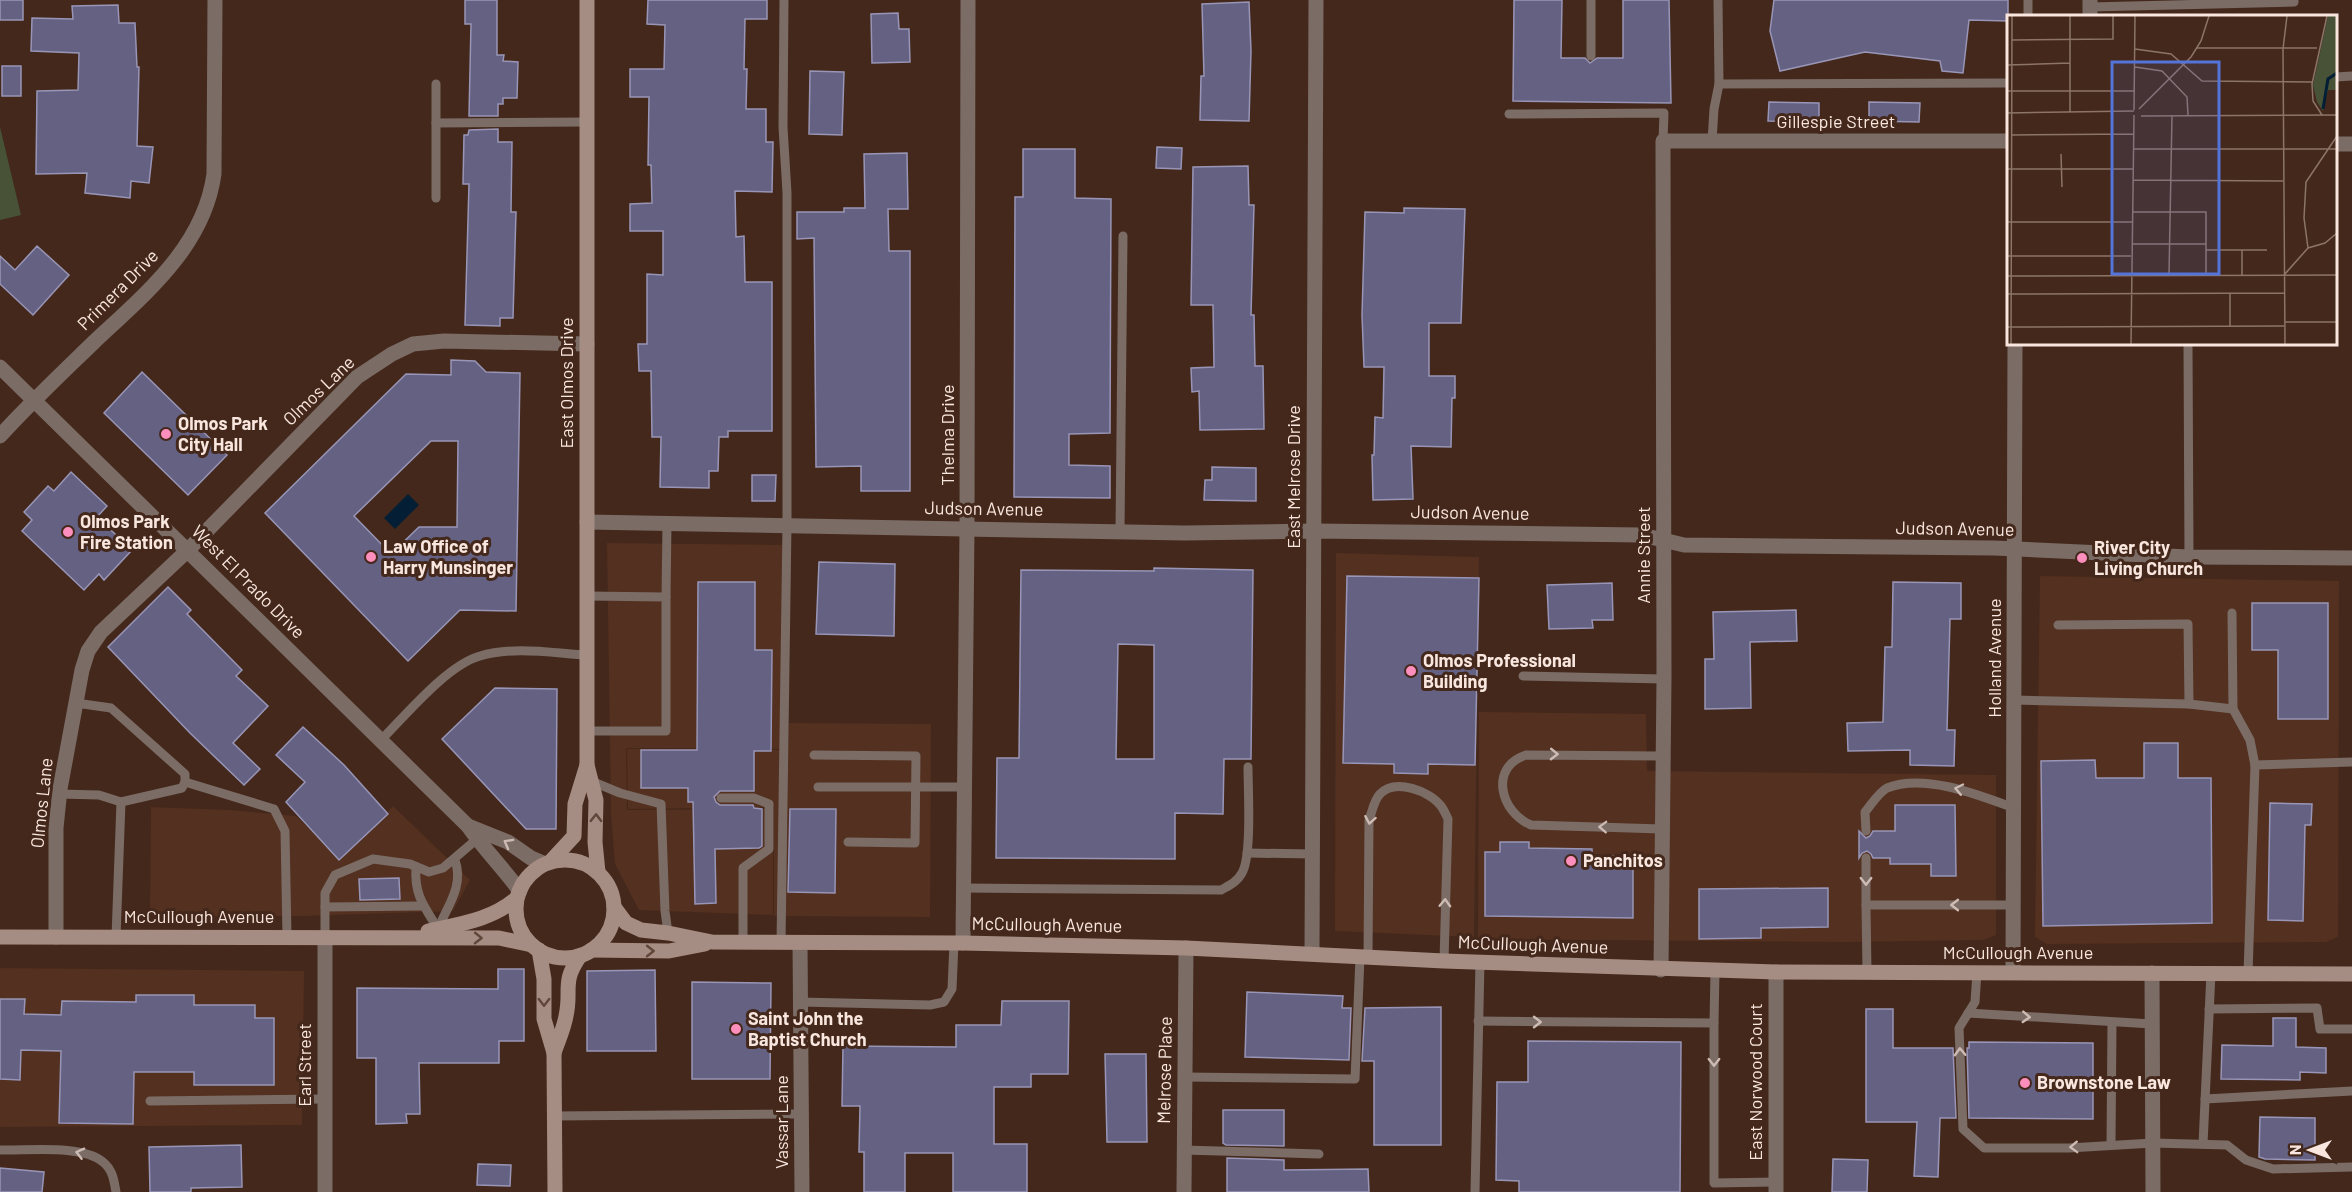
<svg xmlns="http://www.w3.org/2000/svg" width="2352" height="1192" font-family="Barlow,sans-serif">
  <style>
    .built { fill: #53301f }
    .green { fill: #475237 }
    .water { fill: #031e35 }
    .building { fill: #646183; stroke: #9895b6; stroke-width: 1.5; fill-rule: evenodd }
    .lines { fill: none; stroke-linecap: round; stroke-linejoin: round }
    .lane { stroke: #7b6c66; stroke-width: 9 }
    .street { stroke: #7b6c66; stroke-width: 15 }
    .secondary { stroke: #a58d83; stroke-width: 15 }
    .oneway { stroke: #cdbbb4 }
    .oneway2 { stroke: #61463a }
    .poi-dot { fill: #fe8ebb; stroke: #44281b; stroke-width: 2 }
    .labels { text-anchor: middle; stroke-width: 6; stroke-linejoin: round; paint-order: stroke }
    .street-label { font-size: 18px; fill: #f9e6de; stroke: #44281b }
    .poi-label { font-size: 18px; font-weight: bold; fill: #f9e6de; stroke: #44281b; text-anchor: start }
    .inset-river { fill: none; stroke: #031e35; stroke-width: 3 }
    .inset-road { fill: none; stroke: #8c7469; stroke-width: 1.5 }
    .view { fill: #5474da; fill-opacity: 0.15; stroke: #5474da; stroke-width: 3 }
    .inset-edge { fill: none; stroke: #f9e6de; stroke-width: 3 }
  </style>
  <rect width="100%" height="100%" fill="#44281b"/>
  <g class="built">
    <path d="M607,543L788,545L787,749L626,748L627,810L773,809V915L639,910L615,864L611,814Z"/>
    <path d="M1336,553L1479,557L1474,937L1335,931Z"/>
    <path d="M2040,576L2339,581L2338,937L2326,942L2047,944L2035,937Z"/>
    <path d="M1479,712L1646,714L1647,771L1996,775V935L1984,940L1844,942L1478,939Z"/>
    <path d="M789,723L931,724L930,917L774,916V807L628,809L627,749L788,750Z"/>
    <path d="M393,806L470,880L453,911L304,916L150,917L151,807L230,810L296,816L341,859Z"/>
    <path d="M0,968L304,971L302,1125L0,1127Z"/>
  </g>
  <path class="green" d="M0,127L21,215L0,220Z"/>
  <path class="water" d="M408,494L419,505L395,529L384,518Z"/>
  <g class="building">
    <rect x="0" y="0" width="23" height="20"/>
    <path d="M465,0H497V55H504L503,61L518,62L517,98H503V104H498V116H469L471,24H465Z"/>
    <path d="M648,0H767V19H745L744,69H747L746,109H766V142H773L772,192L735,191L736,237L744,236L745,282H772V431H728V437H719L718,471H709V488L660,487L661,437H652L651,371H639L638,344H647V274L663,275V231H630V204L652,203L651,165H648L649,97H630V69H664L665,25L647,24Z"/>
    <path d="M1514,0H1562L1561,58H1585L1590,63L1597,58H1623V0H1669L1671,103L1513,101Z"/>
    <path d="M1774,0H2008V21L1969,20L1963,73L1942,71L1940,61L1865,52L1780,71L1770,31Z"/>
    <path d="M1249,2L1251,51L1249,121L1200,120L1201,76H1204L1202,4Z"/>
    <path d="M118,5L119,23H135L137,67H139L137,146L153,147L149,183L131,181L130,198L85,193L87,173L36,174L37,91L78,90L79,53L31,51L32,18L73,19L72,6Z"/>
    <path d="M898,13L899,29H909L910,62L872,63L871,14Z"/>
    <rect x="2" y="66" width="19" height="30"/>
    <path d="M810,71L844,72L842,135L809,134Z"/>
    <path d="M1769,102L1819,103V122L1768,121Z"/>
    <path d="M1869,102L1920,103L1919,122L1869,121Z"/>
    <path d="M498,129V142H512L511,212H516L513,318H500V326L465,325L469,184H463L464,135H468L469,130Z"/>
    <path d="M1157,147L1182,148L1181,169L1156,168Z"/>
    <path d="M1023,149H1075V198L1111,199L1110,433L1069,434V465L1110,466V498L1014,497L1015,197H1023Z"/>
    <path d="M907,153L908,209H888L889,251H910V491H861V466L816,467L814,238L797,239V212H844V208H865L864,154Z"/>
    <path d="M1248,166L1249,205H1254L1251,315H1254L1255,366H1263L1264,429L1200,430L1199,391L1192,392L1191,368L1214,367L1213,305H1191L1193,167Z"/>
    <path d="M1404,208L1465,209L1461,323H1429V376H1455V398H1452L1451,447L1411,446L1413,499L1373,500L1372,455H1374L1375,417L1383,418L1384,367H1364L1362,315L1365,212L1404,213Z"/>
    <path d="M37,246L69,275L33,315L0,284V256L15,270Z"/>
    <path d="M451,360L475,361L486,372L520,373L516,611L460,610L408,661L265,513L406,374L451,375ZM431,441H458L457,527H419L391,554L354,516Z"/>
    <path d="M142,372L227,455L188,495L104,413Z"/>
    <path d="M1212,467L1256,468V501L1204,500L1205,480H1212Z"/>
    <path d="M71,472L107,506L97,517L132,550L104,580L99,574L84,590L22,531L32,520L24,512L48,486L54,491Z"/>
    <path d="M752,475H776L775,501H752Z"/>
    <path d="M819,562L895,564L894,636L816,634Z"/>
    <path d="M1154,568L1253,570L1251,759H1224L1223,814L1175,813V859L996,858L997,758H1019L1021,570L1154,571ZM1118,644L1154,645V759H1116Z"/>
    <path d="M1347,576L1479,578L1475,765L1428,764V774L1394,773V764L1343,763Z"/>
    <path d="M698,582H755V650H772L771,751H754V791H720L714,797L716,802L720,805H753L754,808L762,809V846L759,848L715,849L716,903L695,904L693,802H688V788H641V750H697Z"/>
    <path d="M1893,582L1961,583V619H1950L1947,730H1955L1954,766L1910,765V750L1848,751L1847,723L1883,722L1885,647H1892Z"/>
    <path d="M1612,583L1613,620H1592L1593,628L1549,629L1547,585Z"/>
    <path d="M168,587L191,610L187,614L242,670L236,676L268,706L233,743L260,769L244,785L190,733L108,647Z"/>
    <path d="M2252,603H2328V719H2278V650H2252Z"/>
    <path d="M1796,610L1797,641L1750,642L1751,708L1705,709V659H1714L1713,612Z"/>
    <path d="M495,688L557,689L556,829H526L442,739Z"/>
    <path d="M303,727L344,765L388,814L339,860L286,802L305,782L276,755Z"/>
    <path d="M2144,743H2178V778H2211L2212,923L2043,926L2041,761L2095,760L2096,778H2144Z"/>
    <path d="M2270,803L2312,804L2311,825H2305L2303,921L2268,920Z"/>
    <path d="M1895,805H1955L1956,876H1931V864H1890V858H1873L1871,854L1867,851L1862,853L1859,858V831L1866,838L1870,836L1873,831H1895Z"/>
    <path d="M790,809H836L835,893L788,892Z"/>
    <path d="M1500,842H1529V848L1592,849V856H1633V918L1485,916V852H1500Z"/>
    <path d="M399,878L400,899L360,900L359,879Z"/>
    <path d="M1828,888V927L1761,928V938L1699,939V889Z"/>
    <path d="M498,969H524V1041H499V1063H419L420,1114H406L407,1123L376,1124V1058H357V988L498,989Z"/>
    <path d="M655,970L656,1051H587V971Z"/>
    <path d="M692,982L771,983L770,1079H692Z"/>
    <path d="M1247,992L1343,996L1342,1008H1351L1349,1060L1245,1057Z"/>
    <path d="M136,995H194V1005H255V1018H274V1085H194V1072H134L133,1124L59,1123L61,1051L21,1050L20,1080L0,1079V999H25L24,1014L61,1015L62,1001L136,1002Z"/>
    <path d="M1002,1001H1069L1068,1074H1031V1087H994V1144H1027V1192H953V1153H905V1192H864V1152H859L860,1106H842L843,1046L956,1047V1025H1001Z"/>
    <path d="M1441,1007V1145H1374V1061H1362L1365,1008Z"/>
    <path d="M1866,1009H1893V1048H1953L1956,1118H1940L1938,1177L1914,1176L1917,1122H1866Z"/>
    <path d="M2273,1018H2296V1047L2326,1048V1073L2300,1072V1080L2221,1079L2222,1045L2273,1046Z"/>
    <path d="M1528,1041L1681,1042L1680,1192H1519V1181L1496,1180L1497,1082H1528Z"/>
    <path d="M1969,1042L2093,1043V1119L1969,1118L1967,1048H1969Z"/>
    <path d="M1105,1054H1146L1147,1142H1107Z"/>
    <path d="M1223,1110H1284V1146L1226,1145L1223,1143Z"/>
    <path d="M2260,1117L2315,1118V1160L2265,1159L2259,1157Z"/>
    <path d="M241,1145L242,1187L191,1188V1192H150L149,1147Z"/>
    <path d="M1227,1158L1284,1160V1170L1368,1169L1369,1192H1227Z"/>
    <path d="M1833,1159L1868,1160L1867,1192H1832Z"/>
    <path d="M478,1164L511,1165L510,1186L477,1185Z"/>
    <path d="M0,1168L44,1172L42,1192H0Z"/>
  </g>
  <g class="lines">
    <g class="lane">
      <path d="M2090,7L2294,2V0"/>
      <path d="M2028,16V0"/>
      <path d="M1591,56V0"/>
      <path d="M2336,77L2352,76"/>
      <path d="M436,84V123L587,122"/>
      <path d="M1719,84L2008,83"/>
      <path d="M1509,114L1664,113L1663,141"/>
      <path d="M1712,141L1714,109L1719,84L1718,0"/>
      <path d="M436,198V123"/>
      <path d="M2188,344L2189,557"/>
      <path d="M1120,531L1123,236"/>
      <path d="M587,596L666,597V731H587"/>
      <path d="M666,597L667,523"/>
      <path d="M2232,613L2233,709"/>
      <path d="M2058,625L2188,624L2189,704"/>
      <path d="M1523,676L1664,679"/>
      <path d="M2014,700L2189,704L2233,709L2250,740L2255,765L2248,974"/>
      <path d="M76,703L111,708L185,774V782L182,788L121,802L116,937"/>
      <path d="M381,740C405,716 447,665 480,656C513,646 552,653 587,655"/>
      <path d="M814,755L916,756L915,843L848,842"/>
      <path d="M2255,765L2352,762"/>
      <path d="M591,781L620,793L661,804L665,911L668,933"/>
      <path d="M185,782L274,809L285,831L287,937"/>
      <path d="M818,787H964"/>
      <path d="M59,794L99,795L121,802"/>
      <path d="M721,798H754L769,804V849L743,868V943"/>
      <path d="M1662,829L1531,825C1500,812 1489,767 1526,755L1662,756"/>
      <path d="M1866,831L1865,812C1871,805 1879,792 1887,788C1924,773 1979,795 2014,808"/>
      <path d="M1247,853L1312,854"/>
      <path d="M1866,858V905"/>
      <path d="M416,867C414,895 424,906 438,929"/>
      <path d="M964,888L1221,890C1230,885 1237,882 1242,873C1252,856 1248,790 1248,767"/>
      <path d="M325,907L423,906"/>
      <path d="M438,929C448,905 464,886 455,860"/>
      <path d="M325,937V893L335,875L373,859L410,864L429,872L443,868L477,839"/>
      <path d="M781,943L787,525V193L783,127L784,0"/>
      <path d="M1368,958L1369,820C1372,812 1374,800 1380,794C1395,778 1430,791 1441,806C1444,810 1446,815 1448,819L1444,961"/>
      <path d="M1867,972L1866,905H2014"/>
      <path d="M1977,972L1975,1002L1959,1028L1963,1129L1984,1148H2069L2153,1143L2227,1145L2246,1160L2273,1169L2352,1167"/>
      <path d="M800,1002L930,1005L944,1002L952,989L954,943"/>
      <path d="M2209,1009L2317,1008L2320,1029H2352"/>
      <path d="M1968,1013L2152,1024"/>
      <path d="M1478,1021L1714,1023V1183L1776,1182"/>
      <path d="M1714,1023L1715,971"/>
      <path d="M1185,1077L1355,1079L1360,957"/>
      <path d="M2205,1099L2352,1091"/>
      <path d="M150,1101L325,1099"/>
      <path d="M554,1116L801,1114"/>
      <path d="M2203,1144L2211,973"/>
      <path d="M2111,1145L2112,1022"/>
      <path d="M0,1150C27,1151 82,1144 103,1162C113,1170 114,1181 116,1192"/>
      <path d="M1183,1150L1319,1154"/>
      <path d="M1475,1192L1480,962"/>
    </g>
    <g class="street">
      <path d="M2090,0V16"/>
      <path d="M2336,144H2352"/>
      <path d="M0,367L468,826C484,849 503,868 520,891"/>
      <path d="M0,436C30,403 62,373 94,342C145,294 204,247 214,174L215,0"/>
      <path d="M587,522L1185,533L1314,531L1642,535L1684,545L1994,548L2189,557L2352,558"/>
      <path d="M468,826L508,842L531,858L545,864"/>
      <path d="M56,937V828L60,789L82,670L88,651L101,632L188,550L357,377L392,354L413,344L444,341L587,344"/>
      <path d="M800,943L802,1192"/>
      <path d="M963,943L967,528L968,0"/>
      <path d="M1312,953L1316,0"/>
      <path d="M1661,970L1664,679L1663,141H2008"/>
      <path d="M1776,972V1192"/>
      <path d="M2013,972L2015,344"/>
      <path d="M2152,973L2153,1192"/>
      <path d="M325,1192V937"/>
      <path d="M1184,1192L1186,948"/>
    </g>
    <g class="secondary">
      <path d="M587,0V765L596,800L595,842L598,872"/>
      <circle cx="565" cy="909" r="49"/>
      <path d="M550,862L574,836L575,804L587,765"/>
      <path d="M614,907L626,923L641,930L668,933L712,942L963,943L1186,948L1444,961L1776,972L2352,974"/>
      <path d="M428,931C460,924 492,920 517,898"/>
      <path d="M0,937L499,938L532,945"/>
      <path d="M539,950L544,979V1019L554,1053L555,1192"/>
      <path d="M591,950L669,951L705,944"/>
      <path d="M554,1053C558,1041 564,1028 566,1016C572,989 561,983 580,956"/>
    </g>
  </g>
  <defs><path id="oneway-chevron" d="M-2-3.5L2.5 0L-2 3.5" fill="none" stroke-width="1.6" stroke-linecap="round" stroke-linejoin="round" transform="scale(1.5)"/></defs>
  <g class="oneway">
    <use href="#oneway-chevron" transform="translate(1554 754) rotate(1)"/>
    <use href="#oneway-chevron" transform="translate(1959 789) rotate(-168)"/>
    <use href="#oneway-chevron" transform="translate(1370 820) rotate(100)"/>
    <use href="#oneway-chevron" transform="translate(1603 827) rotate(-178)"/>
    <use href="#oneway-chevron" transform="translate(508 843) rotate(-151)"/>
    <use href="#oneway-chevron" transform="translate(1866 881) rotate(90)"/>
    <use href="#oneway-chevron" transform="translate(1445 903) rotate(-88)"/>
    <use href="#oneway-chevron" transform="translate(1955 905) rotate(-180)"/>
    <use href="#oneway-chevron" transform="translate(2026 1017) rotate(3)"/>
    <use href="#oneway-chevron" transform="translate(1537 1022)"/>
    <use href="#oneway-chevron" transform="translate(1960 1052) rotate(-92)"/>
    <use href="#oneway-chevron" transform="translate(1714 1062) rotate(90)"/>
    <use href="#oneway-chevron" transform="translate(2074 1147) rotate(178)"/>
    <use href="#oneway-chevron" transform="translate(80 1153) rotate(-166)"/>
  </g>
  <g class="oneway2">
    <use href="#oneway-chevron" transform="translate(596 818) rotate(-89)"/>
    <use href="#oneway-chevron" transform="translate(478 938) rotate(1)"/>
    <use href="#oneway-chevron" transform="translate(650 951)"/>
    <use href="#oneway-chevron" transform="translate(544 1002) rotate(90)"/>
  </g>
  <g class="poi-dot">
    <circle cx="166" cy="434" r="6"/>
    <circle cx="68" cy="532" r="6"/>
    <circle cx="371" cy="557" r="6"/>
    <circle cx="2082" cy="558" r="6"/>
    <circle cx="1411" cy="671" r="6"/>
    <circle cx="1571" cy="861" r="6"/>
    <circle cx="736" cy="1029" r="6"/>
    <circle cx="2025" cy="1083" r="6"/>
  </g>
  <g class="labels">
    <g class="street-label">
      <text x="1836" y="128">Gillespie Street</text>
      <text transform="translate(118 290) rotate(-45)" y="6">Primera Drive</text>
      <text transform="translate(567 383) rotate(-90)" y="6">East Olmos Drive</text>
      <text transform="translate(319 391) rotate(-44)" y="6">Olmos Lane</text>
      <text transform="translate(948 435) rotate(-90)" y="6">Thelma Drive</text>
      <text transform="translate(1294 477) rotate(-90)" y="6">East Melrose Drive</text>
      <text transform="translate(984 509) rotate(1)" y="6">Judson Avenue</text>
      <text transform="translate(1470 513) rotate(1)" y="6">Judson Avenue</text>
      <text transform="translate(1955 529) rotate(1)" y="6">Judson Avenue</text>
      <text transform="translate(1644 555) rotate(-90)" y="6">Annie Street</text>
      <text transform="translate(248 582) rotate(45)" y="6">West El Prado Drive</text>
      <text transform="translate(1995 658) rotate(-90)" y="6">Holland Avenue</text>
      <text transform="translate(42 803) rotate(-84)" y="6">Olmos Lane</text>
      <text x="199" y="923">McCullough Avenue</text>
      <text transform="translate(1047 925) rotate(1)" y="6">McCullough Avenue</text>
      <text transform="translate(1533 945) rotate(2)" y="6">McCullough Avenue</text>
      <text x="2018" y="959">McCullough Avenue</text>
      <text transform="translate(305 1065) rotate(-90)" y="6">Earl Street</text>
      <text transform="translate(1165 1070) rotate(-89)" y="6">Melrose Place</text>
      <text transform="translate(1756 1082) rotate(-90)" y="6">East Norwood Court</text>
      <text transform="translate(782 1122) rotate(-90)" y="6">Vassar Lane</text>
    </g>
    <g class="poi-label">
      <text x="178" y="430">Olmos Park<tspan x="178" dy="21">City Hall</tspan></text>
      <text x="80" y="528">Olmos Park<tspan x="80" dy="21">Fire Station</tspan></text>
      <text x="383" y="553">Law Office of<tspan x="383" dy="21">Harry Munsinger</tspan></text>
      <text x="2094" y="554">River City<tspan x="2094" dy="21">Living Church</tspan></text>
      <text x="1423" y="667">Olmos Professional<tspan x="1423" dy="21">Building</tspan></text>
      <text x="1583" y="867">Panchitos</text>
      <text x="748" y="1025">Saint John the<tspan x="748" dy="21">Baptist Church</tspan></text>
      <text x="2037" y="1089">Brownstone Law</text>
    </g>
  </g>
  <g transform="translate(2007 15)">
    <rect width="330" height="330" fill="#44281b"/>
    <path d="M321,1H330V75H321L316,96L310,87L306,70Z" fill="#475237"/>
    <path class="inset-river" d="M316,94L321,64L330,58"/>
    <path class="inset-road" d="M63,1V97M5,25L106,24V1M190,33H310M128,34L164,39L195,66L305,67M0,50L63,48M128,52L155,56L180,82L181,100M0,76H128M132,94L184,42L194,26L202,1M127,95L128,1M0,98L127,96M315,100L306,86L305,69L320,1M134,101L330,100M5,120L127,119M127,134H330M54,139L55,172M0,154H127M126,165L276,166M125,197H199V260M0,207H125M125,229H199M301,233L297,203L299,167L330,121M199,235H260M0,241H124M162,260L165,100M235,260V235M277,260L301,233L318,228L330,218M0,261L330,260M0,279L277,278M278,307H330M0,312L277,311M223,312V279M4,329L5,1M124,329L127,100M278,329L276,34L280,1"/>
    <path class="view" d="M105,47H212V259H105Z"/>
    <rect width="330" height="330" class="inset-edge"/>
  </g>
  <g transform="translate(2310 1150) rotate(270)" stroke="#44281b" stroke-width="4.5" paint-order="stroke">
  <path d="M0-4.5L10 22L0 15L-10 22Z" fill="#f9e6de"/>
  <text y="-9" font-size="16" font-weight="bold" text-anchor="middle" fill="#f9e6de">N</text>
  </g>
</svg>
